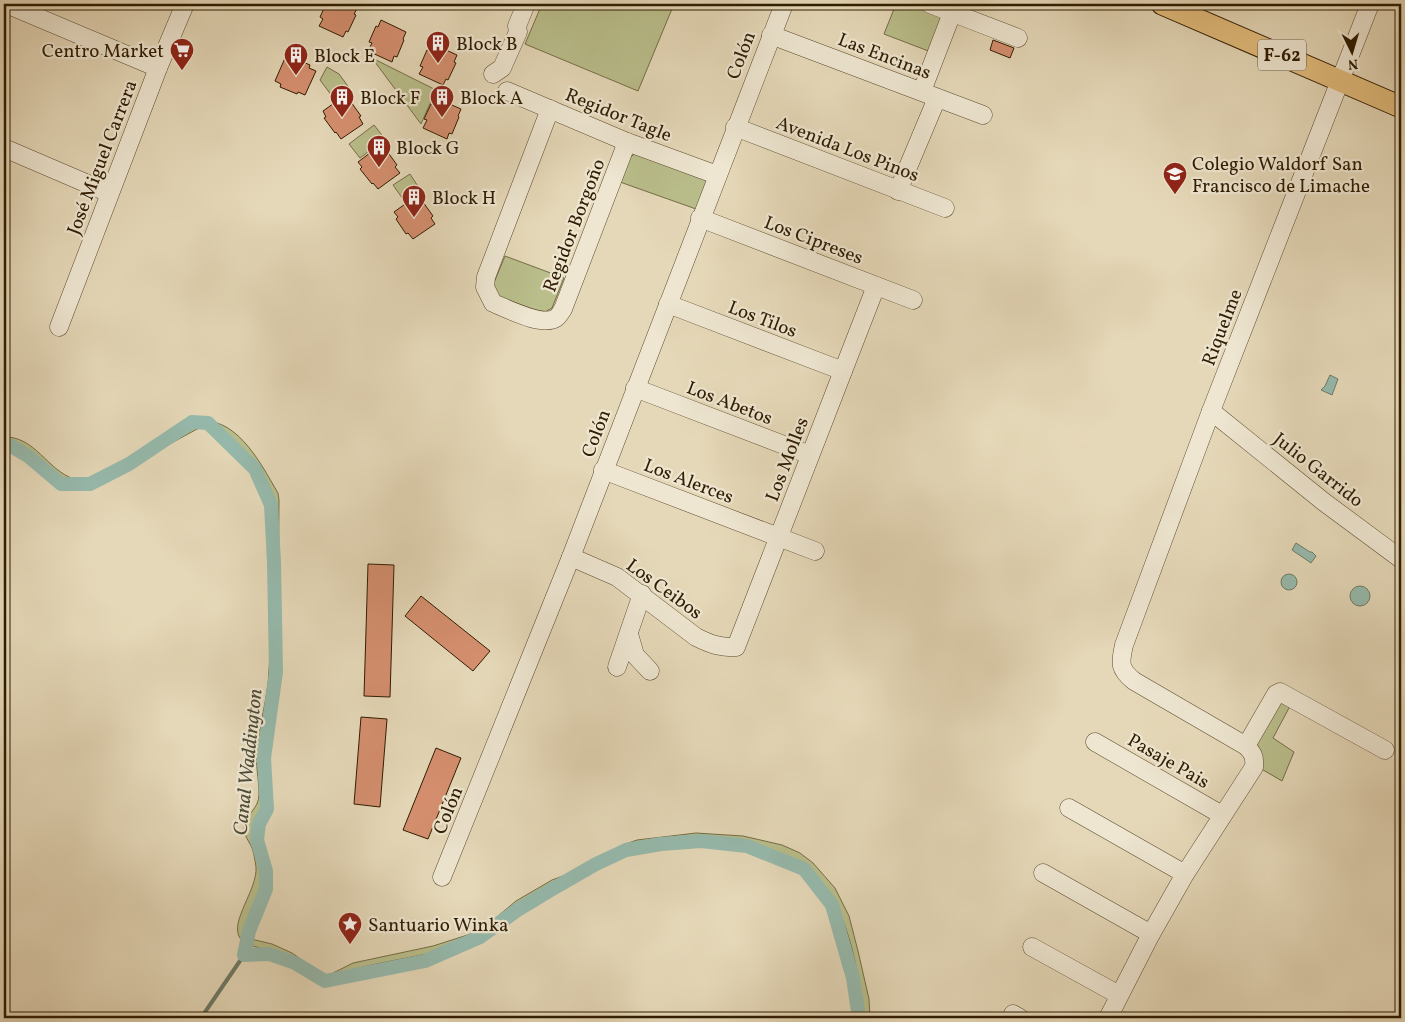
<svg xmlns="http://www.w3.org/2000/svg" width="1405" height="1022" font-family="Vollkorn,serif">
  <style>
    .green { fill: #b9be8b; stroke: #746d46 }
    .water { fill: #96baad; stroke: #6d7b68 }
    .lines { fill: none; stroke-linecap: round; stroke-linejoin: round }
    .stream { stroke: #6d7b68; stroke-width: 4 }
    .canal { stroke: #96baad; stroke-width: 14 }
    .building { fill: #d58f6f; stroke: #2f1c01 }
    .minor-casing { stroke: #5c4b2f; stroke-width: 19 }
    .major-casing { stroke: #2f1c01; stroke-width: 23 }
    .minor { stroke: #eee6d1; stroke-width: 18 }
    .major { stroke: #e2bc7c; stroke-width: 21 }
    .labels { text-anchor: middle; stroke-width: 4.5; stroke-linejoin: round; paint-order: stroke }
    .shield { fill: #eee6d1; stroke: #68593f; stroke-width: 1 }
    .shield-label { font-size: 18px; font-weight: bold; fill: #2f1c01 }
    .poi-label { font-size: 19px; fill: #2f1c01; stroke: #eee6d1; text-anchor: start }
    .street-label { font-size: 19px; fill: #2f1c01; stroke: #eee6d1 }
    .water-label { font-size: 20px; font-style: italic; fill: #4e4b35; stroke: #eee6d1 }
  </style>
  <rect width="100%" height="100%" fill="#e5d8b8"/>
  <filter id="stains"><feTurbulence type="fractalNoise" baseFrequency=".004" numOctaves="4"/><feColorMatrix values="0 0 0 0 .2 0 0 0 0 .09 0 0 0 0 .02 0 0 0 .5 -.17"/></filter>
  <radialGradient id="worn" r=".72"><stop offset=".6" stop-color="#630" stop-opacity="0"/><stop offset="1" stop-color="#630" stop-opacity=".3"/></radialGradient>
  <g class="green">
    <path d="M542,4H674L638,91L525,44Z"/>
    <path d="M896,4H913L945,16L931,52L884,34Z"/>
    <path d="M372,58L436,90L421,124Z"/>
    <path d="M327,67L339,74L350,89L335,100L320,80Z"/>
    <path d="M374,125L385,139L360,158L349,144Z"/>
    <path d="M637,152L707,180L696,209L620,182L628,159Z"/>
    <path d="M410,174L421,191L405,202L393,185Z"/>
    <path d="M505,256L564,278L552,308L543,313L497,296L493,285Z"/>
    <path d="M202,421C239,419 262,466 278,493L279,500L278,638L275,674L262,761L265,804L253,826L254,834L261,845L264,866L260,891L246,925L247,937L251,939L272,944L292,953L308,964L319,974L327,976L353,963L433,946L480,931L516,901L552,880L571,873L623,845L637,840L696,833L743,836L782,845L800,853L813,863L835,888L849,916L858,951L869,999L870,1018H863C859,965 844,881 790,857C770,848 740,844 719,843C693,841 662,838 637,847C620,853 605,863 590,871C567,882 543,891 522,905C507,915 494,931 477,939C441,954 400,958 363,967C357,969 351,971 345,973C335,977 330,984 318,982C300,966 284,955 260,948C253,946 244,944 240,938C229,922 258,889 256,867C255,860 254,854 252,848C249,841 244,836 244,827C245,814 259,810 259,794C259,778 255,764 257,748C260,722 268,696 269,670C273,615 272,561 273,507C270,485 239,438 218,429C212,426 205,426 199,428L129,466L95,482L82,485L66,483L24,449L11,443H4V437C35,436 47,470 74,479C99,486 174,429 202,421Z"/>
    <path d="M1280,703L1290,706L1273,738L1294,752L1282,781L1258,767L1256,745Z"/>
  </g>
  <g class="water">
    <path d="M1330,375L1338,379L1332,395L1321,390L1325,386Z"/>
    <path d="M1296,543L1310,552H1312L1316,556L1311,563L1292,550Z"/>
    <circle cx="1289" cy="582" r="8"/>
    <circle cx="1360" cy="596" r="10"/>
  </g>
  <g class="lines">
    <path class="stream" d="M201,1018L244,955"/>
    <path class="canal" d="M4,442L28,456L61,484H90L129,464L192,422L208,423L255,469L271,505L274,562L276,672L264,758L267,809L259,824L257,840L266,871V889L249,931L244,955L269,954L295,963L325,981L425,961L480,937L516,911L549,891L596,864L626,850L661,844L701,841L747,846L804,869L832,905L853,978L859,1018"/>
  </g>
  <g class="building">
    <path d="M326,4H351L358,7L354,14L356,15L348,32L346,31L343,37L319,26L323,19L320,17Z"/>
    <path d="M381,20L406,32L403,39L404,40L397,57L394,56L392,62L368,51L372,43L369,42L376,26L378,27Z"/>
    <path d="M993,40L1014,48L1010,58L990,50Z"/>
    <path d="M433,44L457,55L454,62L456,63L448,80L446,79L443,85L419,74L423,67L420,66L427,50L429,51Z"/>
    <path d="M285,58L293,61L294,58L310,65L309,68L316,71L305,95L298,92L297,94L280,87L281,84L275,81Z"/>
    <path d="M344,96L349,103L351,102L361,116L359,117L363,124L341,139L336,132L335,133L324,118L326,117L323,111Z"/>
    <path d="M436,98L461,109L458,116L459,117L452,134L449,133L447,139L423,128L427,120L424,119L431,104H433Z"/>
    <path d="M379,146L384,153L387,151L397,165L395,167L400,173L378,189L373,183L372,184L360,169L362,167L358,162Z"/>
    <path d="M415,197L420,204L423,202L433,216L431,218L435,224L413,239L408,233L406,234L396,219L398,217L394,212Z"/>
    <path d="M368,564L394,565L390,697L364,696Z"/>
    <path d="M421,596L490,651L473,671L405,616Z"/>
    <path d="M361,717L387,719L380,807L354,804Z"/>
    <path d="M436,748L461,758L428,839L403,830Z"/>
  </g>
  <g class="lines">
    <defs>
      <g id="minor">
        <path d="M6,4L158,68"/>
        <path d="M930,4L1018,38"/>
        <path d="M771,35L983,115"/>
        <path d="M493,74L502,68L518,32L517,26L526,4"/>
        <path d="M507,91L627,142L717,175"/>
        <path d="M922,91L952,13"/>
        <path d="M550,109L486,277L485,287L493,303C508,309 542,327 556,318C559,316 561,312 563,309L627,142"/>
        <path d="M735,127L945,208"/>
        <path d="M4,148L109,193"/>
        <path d="M898,191L937,98"/>
        <path d="M700,218L913,300"/>
        <path d="M668,304L843,371"/>
        <path d="M59,327L158,68L185,4"/>
        <path d="M635,388L810,455"/>
        <path d="M1211,411L1324,502L1401,559"/>
        <path d="M603,470L815,551"/>
        <path d="M571,557L617,577L696,637C710,644 721,648 736,647L876,286"/>
        <path d="M629,634L635,655L650,671"/>
        <path d="M617,667L642,594"/>
        <path d="M1095,742L1222,815"/>
        <path d="M1246,746L1276,694L1280,692L1385,750"/>
        <path d="M1069,808L1185,874"/>
        <path d="M1043,873L1151,934"/>
        <path d="M442,877L571,557L784,4"/>
        <path d="M1032,947L1119,995"/>
        <path d="M1013,1014L1020,1018"/>
        <path d="M1108,1018L1151,934L1185,874L1254,767C1255,757 1253,753 1246,746L1134,681C1119,669 1120,663 1124,645L1211,411L1370,4"/>
      </g>
      <path id="major" d="M1162,4L1401,107"/>
    </defs>
    <use href="#minor" class="minor-casing"/>
    <use href="#major" class="major-casing"/>
    <use href="#minor" class="minor"/>
    <use href="#major" class="major"/>
  </g>
  <defs>
    <symbol id="building-pin" viewBox="-11 -11 22 30"><path d="M0 17L-7.5 6A9.5 9.5 0 1 1 7.5 6Z" fill="#8f2418" stroke="#eee6d1"/><path d="M-4-6H4V6H1V3H-1V6H-4ZM-2.5-4.3h1.7v1.8h-1.7ZM.8-4.3h1.7v1.8H.8ZM-2.5-1h1.7V.8h-1.7ZM.8-1h1.7V.8H.8Z" fill="#fff"/></symbol>
    <symbol id="supermarket-pin" viewBox="-11 -11 22 30"><path d="M0 17L-7.5 6A9.5 9.5 0 1 1 7.5 6Z" fill="#8f2418" stroke="#eee6d1"/><path d="M-6-5.5h2.5l.6 2H6L4.5 2H-2.5L-4.4-4H-6ZM-1.5 3.2a1.3 1.3 0 1 0 .1 0ZM3 3.2a1.3 1.3 0 1 0 .1 0Z" fill="#fff"/></symbol>
    <symbol id="school-pin" viewBox="-11 -11 22 30"><path d="M0 17L-7.5 6A9.5 9.5 0 1 1 7.5 6Z" fill="#8f2418" stroke="#eee6d1"/><path d="M0-5L7-2L0 1L-7-2ZM-4 1L0 2.5L4 1V4Q0 6-4 4Z" fill="#fff"/></symbol>
    <symbol id="sight-pin" viewBox="-11 -11 22 30"><path d="M0 17L-7.5 6A9.5 9.5 0 1 1 7.5 6Z" fill="#8f2418" stroke="#eee6d1"/><path d="M0-6L1.8-2.2L6-1.7L2.9 1.2L3.7 5.4L0 3.3L-3.7 5.4L-2.9 1.2L-6-1.7L-1.8-2.2Z" fill="#fff"/></symbol>
  </defs>
  <g fill-rule="evenodd">
    <use href="#building-pin" x="424" y="29" width="28" height="38"/>
    <use href="#supermarket-pin" x="168" y="36" width="28" height="38"/>
    <use href="#building-pin" x="282" y="41" width="28" height="38"/>
    <use href="#building-pin" x="328" y="83" width="28" height="38"/>
    <use href="#building-pin" x="428" y="83" width="28" height="38"/>
    <use href="#building-pin" x="365" y="133" width="28" height="38"/>
    <use href="#school-pin" x="1161" y="160" width="28" height="38"/>
    <use href="#building-pin" x="400" y="183" width="28" height="38"/>
    <use href="#sight-pin" x="336" y="910" width="28" height="38"/>
  </g>
  <g class="labels">
    <rect class="shield" x="1258" y="39.5" width="48" height="31" rx="4"/>
    <g class="shield-label">
      <text x="1282" y="61">F-62</text>
    </g>
    <g class="poi-label">
      <text x="456" y="50">Block B</text>
      <text x="164" y="57" text-anchor="end">Centro Market</text>
      <text x="314" y="62">Block E</text>
      <text x="360" y="104">Block F</text>
      <text x="460" y="104">Block A</text>
      <text x="396" y="154">Block G</text>
      <text x="1192" y="170">Colegio Waldorf San<tspan x="1192" dy="22">Francisco de Limache</tspan></text>
      <text x="432" y="204">Block H</text>
      <text x="368" y="931">Santuario Winka</text>
    </g>
    <g class="street-label">
      <text transform="translate(740 55) rotate(-69)" y="7">Colón</text>
      <text transform="translate(885 55) rotate(21)" y="7">Las Encinas</text>
      <text transform="translate(619 114) rotate(22)" y="7">Regidor Tagle</text>
      <text transform="translate(848 148) rotate(21)" y="7">Avenida Los Pinos</text>
      <text transform="translate(101 157) rotate(-69)" y="7">José Miguel Carrera</text>
      <text transform="translate(573 225) rotate(-69)" y="7">Regidor Borgoño</text>
      <text transform="translate(814 239) rotate(21)" y="7">Los Cipreses</text>
      <text transform="translate(763 318) rotate(21)" y="7">Los Tilos</text>
      <text transform="translate(1221 327) rotate(-69)" y="7">Riquelme</text>
      <text transform="translate(730 402) rotate(21)" y="7">Los Abetos</text>
      <text transform="translate(595 433) rotate(-69)" y="7">Colón</text>
      <text transform="translate(786 459) rotate(-69)" y="7">Los Molles</text>
      <text transform="translate(1319 469) rotate(38)" y="7">Julio Garrido</text>
      <text transform="translate(689 480) rotate(21)" y="7">Los Alerces</text>
      <text transform="translate(665 588) rotate(36)" y="7">Los Ceibos</text>
      <text transform="translate(1169 760) rotate(30)" y="7">Pasaje Pais</text>
      <text transform="translate(447 810) rotate(-68)" y="7">Colón</text>
    </g>
    <g class="water-label">
      <text transform="translate(247 762) rotate(-84)" y="7">Canal Waddington</text>
    </g>
  </g>
  <rect width="1405" height="1022" fill="none" stroke="#e5d8b8" stroke-width="20"/>
  <rect x="5" y="5" width="1395" height="1012" fill="none" stroke="#2f1c01" stroke-width="2.5"/>
  <rect x="10" y="10" width="1385" height="1002" fill="none" stroke="#2f1c01"/>
  <g transform="translate(1352 52) rotate(175)" stroke="#eee6d1" stroke-width="4" paint-order="stroke">
  <path d="M0-4L9 19L0 12L-9 19Z" fill="#2f1c01"/>
  <text y="-8" font-size="14" font-weight="bold" text-anchor="middle" fill="#2f1c01">N</text>
  </g>
  <rect width="100%" height="100%" filter="url(#stains)"/>
  <rect width="100%" height="100%" fill="url(#worn)"/>
</svg>
